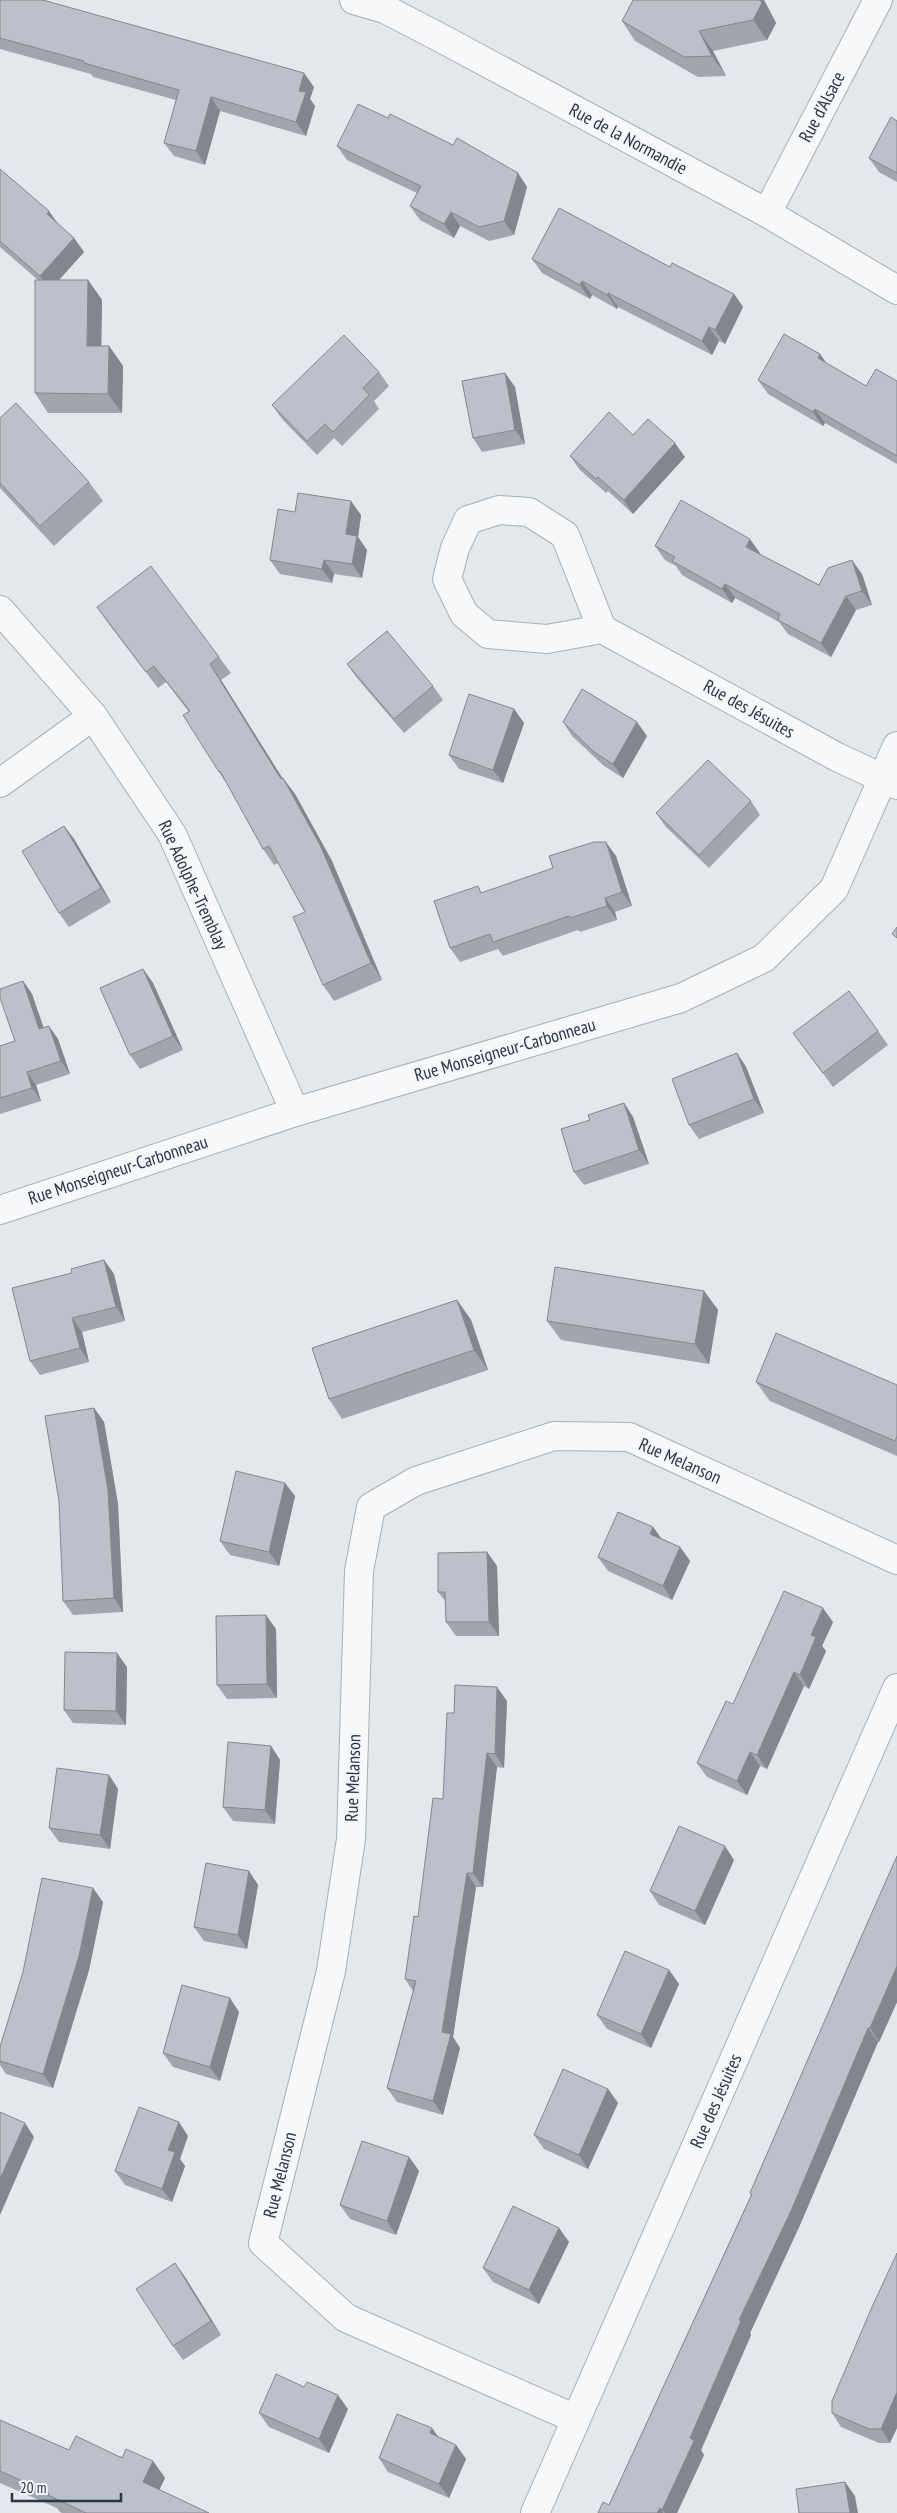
<svg xmlns="http://www.w3.org/2000/svg" width="897" height="2513" font-family="'PT Sans Narrow',sans-serif">
  <style>
    .lines { fill: none; stroke-linecap: round; stroke-linejoin: round }
    .minor-casing { stroke: #a9aeb7; stroke-width: 30 }
    .minor { stroke: #f7f8fa; stroke-width: 28 }
    .wall { fill: #a1a5ae }
    .shaded-wall { fill: #83868d }
    .building { fill: #bbc0ca; stroke: #83868d }
    .labels { text-anchor: middle; stroke-width: 4; stroke-linejoin: round; paint-order: stroke }
    .street-label { font-size: 18px; fill: #2b3445; stroke: #f4f6f9 }
  </style>
  <rect width="100%" height="100%" fill="#e4e7ec"/>
  <g class="lines">
    <defs>
      <g id="minor">
        <path d="M354,0L385,9L437,36L767,213L897,290"/>
        <path d="M767,213L878,0"/>
        <path d="M0,610L93,716L172,834L295,1112"/>
        <path d="M602,629L547,639L488,634L464,614L447,579L455,548L468,520L499,510L529,512L565,535L602,629L837,757L897,785"/>
        <path d="M0,783L93,716"/>
        <path d="M0,1210L295,1112L681,998L764,958L834,889L897,746"/>
        <path d="M576,2419L346,2318L263,2243L331,1971L351,1839L359,1571L371,1507L416,1481L554,1436L629,1437L897,1560"/>
        <path d="M535,2513L897,1688"/>
      </g>
    </defs>
    <use href="#minor" class="minor-casing"/>
    <use href="#minor" class="minor"/>
  </g>
  <g class="wall">
    <path d="M0,0L314,87L310,99L315,106L306,136L220,111L205,165L174,156L164,143L176,100L93,77L91,74L0,49Z"/>
    <path d="M633,0H764L776,23L767,40L713,51L726,76L698,77L635,41L622,21Z"/>
    <path d="M388,118L453,145L518,173L527,187L514,235L489,241L460,226L454,238L420,220L410,206L417,193L347,160L337,146Z"/>
    <path d="M897,121V182L879,172L869,158Z"/>
    <path d="M0,169L59,225L74,238L84,252L59,280H88L102,300L101,346H109L123,366L122,413H48L35,393L38,280L0,247Z"/>
    <path d="M532,259L670,267L734,294L743,307L725,344L719,341L712,355L618,307L617,309L592,295L590,299L542,273Z"/>
    <path d="M820,354L826,363L866,386L897,381V464L825,423L823,426L768,394L758,380Z"/>
    <path d="M379,372L389,386L374,401L379,409L342,446L334,438L317,455L282,419L272,405Z"/>
    <path d="M505,373L515,387L525,444L482,452L473,438Z"/>
    <path d="M0,418L89,482L103,501L54,546L0,488Z"/>
    <path d="M633,435L685,457L633,514L608,491L606,493L580,470L570,456Z"/>
    <path d="M295,512L361,515L358,537L367,550L362,578L334,574L332,583L280,574L270,560Z"/>
    <path d="M655,546L760,553L759,554L819,585L862,574L872,605L856,610L831,657L788,634L779,622L735,598L732,603L682,575L676,566L665,560Z"/>
    <path d="M97,607L219,657L231,673L221,680L282,778L295,794L332,861L382,980L334,1001L323,985L305,912L278,863L274,865L263,849L229,787L219,772L189,712L166,682L158,688L108,623Z"/>
    <path d="M347,664L433,686L443,700L404,733L357,678Z"/>
    <path d="M514,709L524,723L503,783L459,769L449,755Z"/>
    <path d="M563,722L647,736L623,778L604,766L572,736Z"/>
    <path d="M751,801L760,815L709,868L666,827L656,813Z"/>
    <path d="M64,826L74,839L111,902L69,927L59,913Z"/>
    <path d="M616,856L632,906L615,912L617,920L580,932L578,930L503,956L498,949L460,962L450,948L483,892Z"/>
    <path d="M143,969L153,983L183,1050L140,1069L130,1055Z"/>
    <path d="M23,981L32,994L44,1028L58,1039L70,1074L36,1085L41,1101L0,1114V1046L15,1041Z"/>
    <path d="M878,1031L888,1045L833,1087L793,1033Z"/>
    <path d="M737,1053L746,1067L764,1113L699,1139L689,1125Z"/>
    <path d="M624,1103L633,1117L649,1164L584,1185L574,1172L590,1120Z"/>
    <path d="M104,1260L114,1274L125,1321L82,1332L89,1362L40,1375L30,1361L72,1273Z"/>
    <path d="M704,1291L718,1310L709,1364L561,1340L547,1321Z"/>
    <path d="M457,1300L471,1320L488,1370L342,1419L329,1399Z"/>
    <path d="M756,1382L897,1385V1456L770,1401Z"/>
    <path d="M94,1408L104,1422L118,1504L123,1612L73,1615L63,1601Z"/>
    <path d="M285,1483L295,1496L279,1566L230,1555L220,1541Z"/>
    <path d="M653,1527L661,1538L680,1547L690,1561L672,1600L608,1571L598,1557Z"/>
    <path d="M487,1552L497,1566L499,1636H456L446,1622V1602L438,1592Z"/>
    <path d="M833,1622L822,1646L826,1651L809,1689L804,1686L767,1769L760,1766L747,1795L707,1777L697,1763L733,1704Z"/>
    <path d="M276,1629L277,1698L227,1699L217,1685Z"/>
    <path d="M127,1667L126,1725L73,1723L64,1710Z"/>
    <path d="M507,1701L504,1768L497,1767L483,1887H476L453,2037L460,2048L443,2115L397,2102L387,2088L413,1991L405,1979L443,1799L454,1713Z"/>
    <path d="M271,1746L280,1760L275,1824L233,1821L223,1807Z"/>
    <path d="M109,1775L118,1789L110,1849L59,1842L49,1828Z"/>
    <path d="M897,1856V2002L879,2042H878L800,2225L750,2333L751,2335L701,2450L704,2455L677,2513H598L609,2505L751,2195L750,2193Z"/>
    <path d="M734,1860L705,1925L659,1905L650,1891Z"/>
    <path d="M249,1871L258,1885L247,1949L204,1941L194,1927Z"/>
    <path d="M103,1902L89,1970L53,2088L6,2074L0,2065V2047Z"/>
    <path d="M669,1970L679,1984L651,2048L607,2029L597,2015Z"/>
    <path d="M239,2012L220,2081L173,2067L163,2053Z"/>
    <path d="M608,2089L618,2103L588,2169L544,2149L534,2135Z"/>
    <path d="M188,2136L180,2159L185,2166L172,2202L125,2185L115,2171Z"/>
    <path d="M409,2157L419,2171L396,2235L350,2219L340,2205Z"/>
    <path d="M559,2228L569,2242L539,2304L493,2282L483,2268Z"/>
    <path d="M897,2253L890,2443H879L841,2427L832,2413Z"/>
    <path d="M185,2277L221,2335L183,2360L173,2346Z"/>
    <path d="M348,2409L329,2453L269,2427L259,2413Z"/>
    <path d="M0,2420L69,2450L153,2461L165,2478L159,2490L209,2513H62L60,2512L57,2508L0,2483Z"/>
    <path d="M456,2445L466,2459L449,2498L388,2472L379,2458Z"/>
  </g>
  <g class="shaded-wall">
    <path d="M760,0H764L776,23L767,40L753,20Z"/>
    <path d="M699,31L713,51L726,76L712,56Z"/>
    <path d="M304,73L314,87L310,99L315,106L306,136L296,122L299,91Z"/>
    <path d="M211,97L220,111L205,165L196,151Z"/>
    <path d="M518,173L527,187L514,235L504,221Z"/>
    <path d="M49,211L59,225L47,214Z"/>
    <path d="M451,212L460,226L454,238L444,224Z"/>
    <path d="M74,238L84,252L50,290L40,276Z"/>
    <path d="M88,280L102,300L101,366L87,346Z"/>
    <path d="M582,281L592,295L590,299L580,285Z"/>
    <path d="M608,293L618,307L617,309L607,295Z"/>
    <path d="M734,294L743,307L725,344L715,330Z"/>
    <path d="M709,327L719,341L712,355L702,341Z"/>
    <path d="M109,346L123,366L122,413L108,394Z"/>
    <path d="M820,354L830,368L818,358Z"/>
    <path d="M505,373L515,387L525,444L515,430Z"/>
    <path d="M815,409L825,423L823,426L813,412Z"/>
    <path d="M675,443L685,457L633,514L624,500Z"/>
    <path d="M351,501L361,515L358,537L367,550L362,578L352,564L346,534Z"/>
    <path d="M750,539L760,553L755,561L746,547Z"/>
    <path d="M324,560L334,574L332,583L322,569Z"/>
    <path d="M852,560L862,574L872,605L862,591Z"/>
    <path d="M725,584L735,598L732,603L722,589Z"/>
    <path d="M846,596L856,610L831,657L821,643Z"/>
    <path d="M210,664L221,680L293,795L281,779Z"/>
    <path d="M514,709L524,723L503,783L493,770Z"/>
    <path d="M637,722L647,736L623,778L613,764Z"/>
    <path d="M283,778L295,794L332,861L382,980L371,963Z"/>
    <path d="M64,826L74,839L111,902L101,888Z"/>
    <path d="M606,842L616,856L632,906L622,892Z"/>
    <path d="M605,898L615,912L617,920L607,906Z"/>
    <path d="M143,969L153,983L183,1050L173,1036Z"/>
    <path d="M23,981L32,994L48,1042L39,1029Z"/>
    <path d="M49,1026L58,1039L70,1074L61,1061Z"/>
    <path d="M737,1053L746,1067L764,1113L754,1099Z"/>
    <path d="M27,1072L36,1085L41,1101L32,1088Z"/>
    <path d="M624,1103L633,1117L649,1164L639,1150Z"/>
    <path d="M104,1260L114,1274L125,1321L116,1307Z"/>
    <path d="M704,1291L718,1310L709,1364L695,1344Z"/>
    <path d="M457,1300L471,1320L488,1370L474,1350Z"/>
    <path d="M72,1318L82,1332L89,1362L80,1348Z"/>
    <path d="M94,1408L104,1422L118,1504L123,1612L114,1598Z"/>
    <path d="M285,1483L295,1496L279,1566L269,1552Z"/>
    <path d="M653,1527L663,1541L650,1534Z"/>
    <path d="M680,1547L690,1561L672,1600L663,1586Z"/>
    <path d="M487,1552L497,1566L499,1636L489,1622Z"/>
    <path d="M823,1608L833,1622L822,1646L826,1651L809,1689L800,1675L811,1635Z"/>
    <path d="M266,1615L276,1629L277,1698L267,1684Z"/>
    <path d="M117,1653L127,1667L126,1725L116,1711Z"/>
    <path d="M794,1672L804,1686L767,1769L757,1755Z"/>
    <path d="M497,1687L507,1701L504,1768L495,1754Z"/>
    <path d="M271,1746L280,1760L275,1824L265,1810Z"/>
    <path d="M750,1752L760,1766L747,1795L737,1781Z"/>
    <path d="M487,1753L497,1767L483,1887L473,1873Z"/>
    <path d="M109,1775L118,1789L110,1849L100,1835Z"/>
    <path d="M725,1846L734,1860L705,1925L695,1911Z"/>
    <path d="M249,1871L258,1885L247,1949L238,1935Z"/>
    <path d="M467,1873L476,1887L453,2037L460,2048L443,2115L433,2101L442,2032Z"/>
    <path d="M93,1888L103,1902L89,1970L53,2088L43,2074Z"/>
    <path d="M897,1966V2002L879,2042L870,2028Z"/>
    <path d="M669,1970L679,1984L651,2048L641,2034Z"/>
    <path d="M230,1998L239,2012L220,2081L210,2067Z"/>
    <path d="M868,2028L878,2042L800,2225L750,2333L751,2335L701,2450L704,2455L677,2513H665L662,2510L690,2438L739,2320Z"/>
    <path d="M608,2089L618,2103L588,2169L579,2155Z"/>
    <path d="M179,2122L188,2136L180,2159L185,2166L172,2202L162,2189L168,2150Z"/>
    <path d="M25,2123L34,2137L0,2215V2179Z"/>
    <path d="M409,2157L419,2171L396,2235L387,2221Z"/>
    <path d="M559,2228L569,2242L539,2304L529,2290Z"/>
    <path d="M175,2263L185,2277L221,2335L211,2321Z"/>
    <path d="M897,2392V2428L890,2443L881,2429Z"/>
    <path d="M338,2395L348,2409L329,2453L319,2439Z"/>
    <path d="M432,2428L442,2442L430,2433Z"/>
    <path d="M456,2445L466,2459L449,2498L439,2484Z"/>
    <path d="M153,2461L165,2478L155,2499L143,2482Z"/>
    <path d="M845,2482L855,2496L858,2513H850Z"/>
    <path d="M660,2508L663,2513H657Z"/>
  </g>
  <g class="building">
    <path d="M0,0H43L304,73L299,91L306,92L296,122L211,97L196,151L164,143L179,90L84,63V61L0,38Z"/>
    <path d="M633,0H760L762,3L753,20L699,31L712,56L684,57L622,21Z"/>
    <path d="M358,104L388,118L390,114L453,145L457,138L518,173L504,221L479,227L451,212L444,224L410,206L421,186L337,146Z"/>
    <path d="M891,117L897,121V173L869,158Z"/>
    <path d="M0,169L49,211L47,214L74,238L40,276L0,241Z"/>
    <path d="M559,208L670,267L672,263L734,294L715,330L709,327L702,341L608,293L607,295L582,281L580,285L532,259Z"/>
    <path d="M35,280H88L87,346H109L108,394L35,393Z"/>
    <path d="M784,334L820,354L818,358L866,386L876,369L897,381V456L815,409L813,412L758,380Z"/>
    <path d="M344,335L379,372L363,388L369,395L333,432L325,424L307,441L272,405Z"/>
    <path d="M505,373L515,430L473,438L462,381Z"/>
    <path d="M16,403L89,482L40,526L0,483V418Z"/>
    <path d="M609,412L633,435L648,419L675,443L624,500L598,477L596,479L570,456Z"/>
    <path d="M298,493L351,501L346,534L357,536L352,564L324,560L322,569L270,560L278,509L295,512Z"/>
    <path d="M681,500L750,539L746,547L819,585L828,568L852,560L862,591L846,596L821,643L778,620L780,614L725,584L722,589L672,561L675,557L655,546Z"/>
    <path d="M151,566L219,657L210,664L281,779L283,778L320,845L371,963L323,985L293,917L305,912L269,846L263,849L220,771L219,772L183,715L190,711L154,666L146,672L97,607Z"/>
    <path d="M387,631L433,686L394,719L347,664Z"/>
    <path d="M582,689L637,722L613,764L594,752L563,722Z"/>
    <path d="M469,694L514,709L493,770L449,755Z"/>
    <path d="M708,760L751,801L699,855L656,813Z"/>
    <path d="M64,826L101,888L59,913L22,851Z"/>
    <path d="M594,842H606L622,892L605,898L607,906L570,918L569,916L493,942L490,934L450,948L434,901L478,886L481,893L553,868L549,856Z"/>
    <path d="M897,927V938L892,934Z"/>
    <path d="M143,969L173,1036L130,1055L100,988Z"/>
    <path d="M23,981L39,1029L49,1026L61,1061L27,1072L32,1088L0,1098V1046L15,1041L0,998V989Z"/>
    <path d="M849,991L878,1031L823,1073L793,1033Z"/>
    <path d="M737,1053L754,1099L689,1125L672,1079Z"/>
    <path d="M624,1103L639,1150L574,1172L561,1129L590,1120L588,1115Z"/>
    <path d="M104,1260L116,1307L72,1318L80,1348L30,1361L12,1288L72,1273L71,1269Z"/>
    <path d="M555,1267L704,1291L695,1344L547,1321Z"/>
    <path d="M457,1300L474,1350L329,1399L312,1348Z"/>
    <path d="M776,1333L897,1385V1436L895,1441L756,1382Z"/>
    <path d="M94,1408L108,1490L114,1598L63,1601L59,1501L45,1416Z"/>
    <path d="M236,1471L285,1483L269,1552L220,1541Z"/>
    <path d="M618,1512L653,1527L650,1534L680,1547L663,1586L598,1557Z"/>
    <path d="M487,1552L489,1622H446L445,1592H438V1553Z"/>
    <path d="M784,1591L823,1608L811,1635L816,1637L800,1675L794,1672L757,1755L750,1752L737,1781L697,1763L726,1701L733,1704Z"/>
    <path d="M266,1615L267,1684L217,1685L216,1616Z"/>
    <path d="M65,1652L117,1653L116,1711L64,1710Z"/>
    <path d="M455,1685L497,1687L495,1754L487,1753L473,1873H467L442,2032L451,2034L433,2101L387,2088L416,1981L405,1979L414,1916L418,1917L433,1798L443,1799L447,1713H454Z"/>
    <path d="M228,1742L271,1746L265,1810L223,1807Z"/>
    <path d="M57,1768L109,1775L100,1835L49,1828Z"/>
    <path d="M679,1826L725,1846L695,1911L650,1891Z"/>
    <path d="M897,1856V1966L870,2028H868L791,2211L739,2320L741,2321L690,2438L694,2441L662,2510L660,2508L657,2513H598L603,2502L609,2505L752,2194L750,2193L851,1960Z"/>
    <path d="M206,1863L249,1871L238,1935L194,1927Z"/>
    <path d="M42,1878L93,1888L79,1956L43,2074L0,2061V2047L23,1972Z"/>
    <path d="M625,1951L669,1970L641,2034L597,2015Z"/>
    <path d="M182,1985L230,1998L210,2067L163,2053Z"/>
    <path d="M563,2069L608,2089L579,2155L534,2135Z"/>
    <path d="M139,2107L179,2122L168,2150L175,2152L162,2189L115,2171Z"/>
    <path d="M0,2112L25,2123L0,2179Z"/>
    <path d="M362,2141L409,2157L387,2221L340,2205Z"/>
    <path d="M513,2206L559,2228L529,2290L483,2268Z"/>
    <path d="M897,2253V2392L881,2429H869L832,2413V2401L872,2307Z"/>
    <path d="M175,2263L211,2321L173,2346L136,2289Z"/>
    <path d="M276,2374L304,2387L307,2382L338,2395L319,2439L259,2413Z"/>
    <path d="M397,2414L432,2428L430,2433L456,2445L439,2484L379,2458Z"/>
    <path d="M0,2420L69,2450L76,2436L122,2458L126,2449L153,2461L143,2482L209,2513H86L48,2495L49,2493L0,2471Z"/>
    <path d="M845,2482L850,2513H799L796,2489Z"/>
  </g>
  <g class="labels">
    <g class="street-label">
      <text transform="translate(822 107) rotate(-62)" y="6">Rue d'Alsace</text>
      <text transform="translate(628 139) rotate(28)" y="6">Rue de la Normandie</text>
      <text transform="translate(749 709) rotate(29)" y="6">Rue des Jésuites</text>
      <text transform="translate(193 885) rotate(65)" y="6">Rue Adolphe-Tremblay</text>
      <text transform="translate(505 1050) rotate(-16)" y="6">Rue Monseigneur-Carbonneau</text>
      <text transform="translate(118 1170) rotate(-18)" y="6">Rue Monseigneur-Carbonneau</text>
      <text transform="translate(680 1461) rotate(24)" y="6">Rue Melanson</text>
      <text transform="translate(353 1778) rotate(-88)" y="6">Rue Melanson</text>
      <text transform="translate(716 2101) rotate(-66)" y="6">Rue des Jésuites</text>
      <text transform="translate(280 2175) rotate(-76)" y="6">Rue Melanson</text>
    </g>
  </g>
  <path d="M12 2493v8h109v-8" fill="none" stroke="#2b3445" stroke-width="2.5"/>
  <text x="20" y="2493" font-size="15" fill="#2b3445" stroke="#f4f6f9" stroke-width="4" paint-order="stroke">20 m</text>
</svg>
